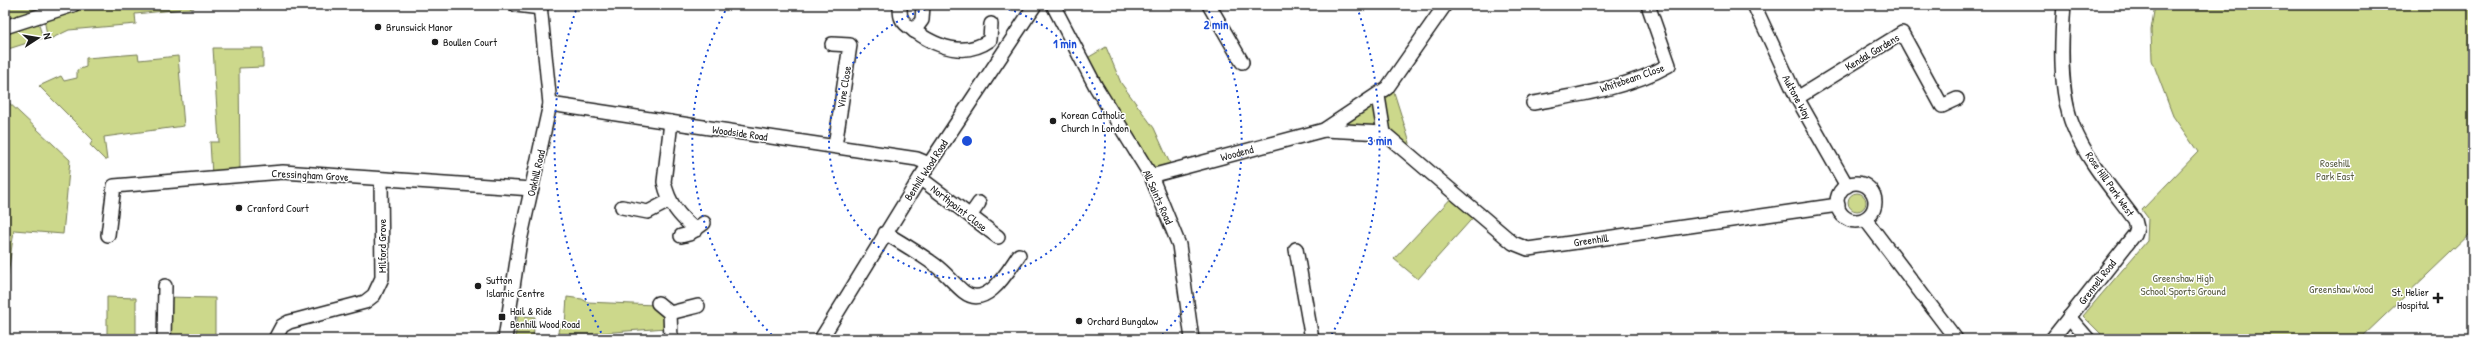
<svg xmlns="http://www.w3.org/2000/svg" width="2478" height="344" font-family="'Patrick Hand',sans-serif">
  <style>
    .green { fill: #ccd88b; stroke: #747a54 }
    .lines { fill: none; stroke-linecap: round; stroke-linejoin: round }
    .minor-casing { stroke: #1c1c1c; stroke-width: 16 }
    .minor { stroke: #fff; stroke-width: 13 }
    .ring { fill: none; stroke: #1d4ed8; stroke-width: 2; stroke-dasharray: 2 4 }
    .poi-dot { fill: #1c1c1c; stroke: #fff; stroke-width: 1.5 }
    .labels { text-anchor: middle; stroke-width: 3; stroke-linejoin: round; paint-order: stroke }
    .poi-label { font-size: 11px; fill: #1c1c1c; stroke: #fff; text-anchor: start }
    .street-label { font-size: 11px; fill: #1c1c1c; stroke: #fff }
    .park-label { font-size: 11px; fill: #5a5e43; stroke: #fff }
    .centre { fill: #1d4ed8; stroke: #fff; stroke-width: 2 }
    .ring-label { font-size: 12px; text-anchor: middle; font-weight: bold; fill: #1d4ed8; stroke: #fff; stroke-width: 3; stroke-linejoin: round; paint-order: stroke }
  </style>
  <rect width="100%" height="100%" fill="#fff"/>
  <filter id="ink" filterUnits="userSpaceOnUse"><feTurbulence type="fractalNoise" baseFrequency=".025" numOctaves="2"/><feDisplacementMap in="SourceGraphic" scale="8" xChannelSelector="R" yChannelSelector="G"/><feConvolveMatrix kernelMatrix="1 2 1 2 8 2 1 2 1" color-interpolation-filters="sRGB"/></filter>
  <g filter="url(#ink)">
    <g class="green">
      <path d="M5,5H63L5,23Z"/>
      <path d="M86,5H194V8L135,14L136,24L69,30L48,40L44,19Z"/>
      <path d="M2155,5H2473V231L2360,339H2106L2083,316L2147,241L2148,218L2142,210L2198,152L2173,116L2152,60L2151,30Z"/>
      <path d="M38,22L43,38L5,50V33Z"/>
      <path d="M1106,47L1121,83L1154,128L1172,168L1152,174L1084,60Z"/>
      <path d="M213,48H263V67L239,68L240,172L212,175L210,142H219Z"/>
      <path d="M138,54L139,60L178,56L184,126L104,137L107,160H105L90,145L93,140L39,86L61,76L64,81L77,78V70L86,67V58Z"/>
      <path d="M1392,86L1410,143L1408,151L1386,132L1331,127Z"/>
      <path d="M5,99L70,160L63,234L14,230L8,275L5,274Z"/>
      <circle cx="1857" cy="202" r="9"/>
      <path d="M1456,193L1478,212L1418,279L1394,259Z"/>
      <path d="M107,297L136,298V339H107Z"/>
      <path d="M165,297L215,298V339H164Z"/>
      <path d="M567,297L582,299L587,302L655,305L665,315L666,328L588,334H558L559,324L565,325Z"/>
      <path d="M518,316L535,317L533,339H515Z"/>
    </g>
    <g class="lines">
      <defs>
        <g id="minor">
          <path d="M516,5L541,8"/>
          <path d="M900,5C900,9 900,14 901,17C903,24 911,28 916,32C939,48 966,57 990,40L991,24"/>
          <path d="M1053,5L1096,87L1151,176L1179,245L1192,339"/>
          <path d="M1209,5L1242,62"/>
          <path d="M1754,5L1797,98L1847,186"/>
          <path d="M5,27L73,5"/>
          <path d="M914,31L922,20L923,5"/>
          <path d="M832,44L850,45L835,146"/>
          <path d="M1378,96L1384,133"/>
          <path d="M1797,98L1902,33L1942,106L1957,99"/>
          <path d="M1533,103C1578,95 1629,88 1669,65L1648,5"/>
          <path d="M550,104L917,159L929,164"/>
          <path d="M671,122L664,182C669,204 679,216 696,230"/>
          <path d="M1324,130L1384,133"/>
          <path d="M1384,133L1513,243L1528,249L1838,205"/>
          <path d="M1151,176L1324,130L1387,88L1445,5"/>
          <path d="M920,178L998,237"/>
          <circle cx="1856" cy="202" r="19"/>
          <path d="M622,207L648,212L669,201"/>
          <path d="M970,216L979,203"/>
          <path d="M1865,219L1956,339"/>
          <path d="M885,233C902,243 919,253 935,265C946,273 954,284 964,292C987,310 1009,269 1019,255"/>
          <path d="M108,235L114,186L283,172L532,189"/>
          <path d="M681,236L689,234L704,223"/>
          <path d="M1296,249L1312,339"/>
          <path d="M658,303L670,313L671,339"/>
          <path d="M670,313L698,306"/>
          <path d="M2069,317L2088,339"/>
          <path d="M164,339L165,286"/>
          <path d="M275,339L282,326L289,322L365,302L374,295L382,278L381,179"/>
          <path d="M505,339L520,241L550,104L540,5"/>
          <path d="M821,339L920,178L1035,5"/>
          <path d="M2052,339L2135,234L2137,228L2135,220C2113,190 2087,161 2073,126C2059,91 2061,42 2064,5"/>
        </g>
      </defs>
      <use href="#minor" class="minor-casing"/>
      <use href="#minor" class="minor"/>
    </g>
  </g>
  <g class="ring">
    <path d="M991 5A138 138 0 1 1 943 5"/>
    <path d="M776 339A275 275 0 0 1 728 6M1206 6A275 275 0 0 1 1158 339"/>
    <path d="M604 338A413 413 0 0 1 577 7M1357 7A413 413 0 0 1 1330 338"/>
  </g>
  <g class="poi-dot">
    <circle cx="378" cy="27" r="4"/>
    <circle cx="435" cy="42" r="4"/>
    <circle cx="1053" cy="121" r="4"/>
    <circle cx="239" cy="208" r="4"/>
    <circle cx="478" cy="286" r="4"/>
    <path d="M2436 292h4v4h4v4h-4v4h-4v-4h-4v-4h4z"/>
    <rect x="498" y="313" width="8" height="8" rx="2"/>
    <circle cx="1079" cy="321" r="4"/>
  </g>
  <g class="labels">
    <g class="poi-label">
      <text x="386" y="31">Brunswick Manor</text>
      <text x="443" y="46">Boullen Court</text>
      <text x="1061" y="119">Korean Catholic<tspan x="1061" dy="13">Church In London</tspan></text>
      <text x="247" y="212">Cranford Court</text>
      <text x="486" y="284">Sutton<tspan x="486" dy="13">Islamic Centre</tspan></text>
      <text x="2429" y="296" text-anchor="end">St. Helier<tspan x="2429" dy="13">Hospital</tspan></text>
      <text x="510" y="315">Hail &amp; Ride<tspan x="510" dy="13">Benhill Wood Road</tspan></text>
      <text x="1087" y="325">Orchard Bungalow</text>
    </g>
    <g class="street-label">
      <text transform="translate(1872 52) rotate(-31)" y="4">Kendal Gardens</text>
      <text transform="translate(1632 78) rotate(-19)" y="4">Whitebeam Close</text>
      <text transform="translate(844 87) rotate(-81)" y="4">Vine Close</text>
      <text transform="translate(1797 97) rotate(62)" y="4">Aultone Way</text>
      <text transform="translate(740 133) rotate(8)" y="4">Woodside Road</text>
      <text transform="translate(1237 153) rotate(-15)" y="4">Woodend</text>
      <text transform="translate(926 170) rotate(-57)" y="4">Benhill Wood Road</text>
      <text transform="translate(536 173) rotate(-77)" y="4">Oakhill Road</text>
      <text transform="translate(310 175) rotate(3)" y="4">Cressingham Grove</text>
      <text transform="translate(2110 184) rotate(55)" y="4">Rose Hill Park West</text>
      <text transform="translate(1158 197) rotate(66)" y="4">All Saints Road</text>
      <text transform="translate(959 208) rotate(38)" y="4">Northpoint Close</text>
      <text transform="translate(1591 240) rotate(-8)" y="4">Greenhill</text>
      <text transform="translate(382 246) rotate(-90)" y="4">Milford Grove</text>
      <text transform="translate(2097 282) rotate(-52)" y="4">Grennell Road</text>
    </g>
    <g class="park-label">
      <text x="2335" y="167">Rosehill<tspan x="2335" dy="13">Park East</tspan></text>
      <text x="2183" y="282">Greenshaw High<tspan x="2183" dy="13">School Sports Ground</tspan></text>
      <text x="2341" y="293">Greenshaw Wood</text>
    </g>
  </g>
  <circle cx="967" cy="141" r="6" class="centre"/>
  <g class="ring-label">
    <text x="1216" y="29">2 min</text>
    <text x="1065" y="48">1 min</text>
    <text x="1380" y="145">3 min</text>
  </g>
  <rect width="2478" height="344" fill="none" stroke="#fff" stroke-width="20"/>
  <rect x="10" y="10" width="2458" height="324" fill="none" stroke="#1c1c1c" stroke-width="1.5" filter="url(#ink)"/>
  <g transform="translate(38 38) rotate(78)" stroke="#ffffff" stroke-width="3" paint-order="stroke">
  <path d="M0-3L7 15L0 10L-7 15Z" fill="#1c1c1c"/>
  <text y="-6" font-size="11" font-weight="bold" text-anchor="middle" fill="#1c1c1c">N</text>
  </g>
</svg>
